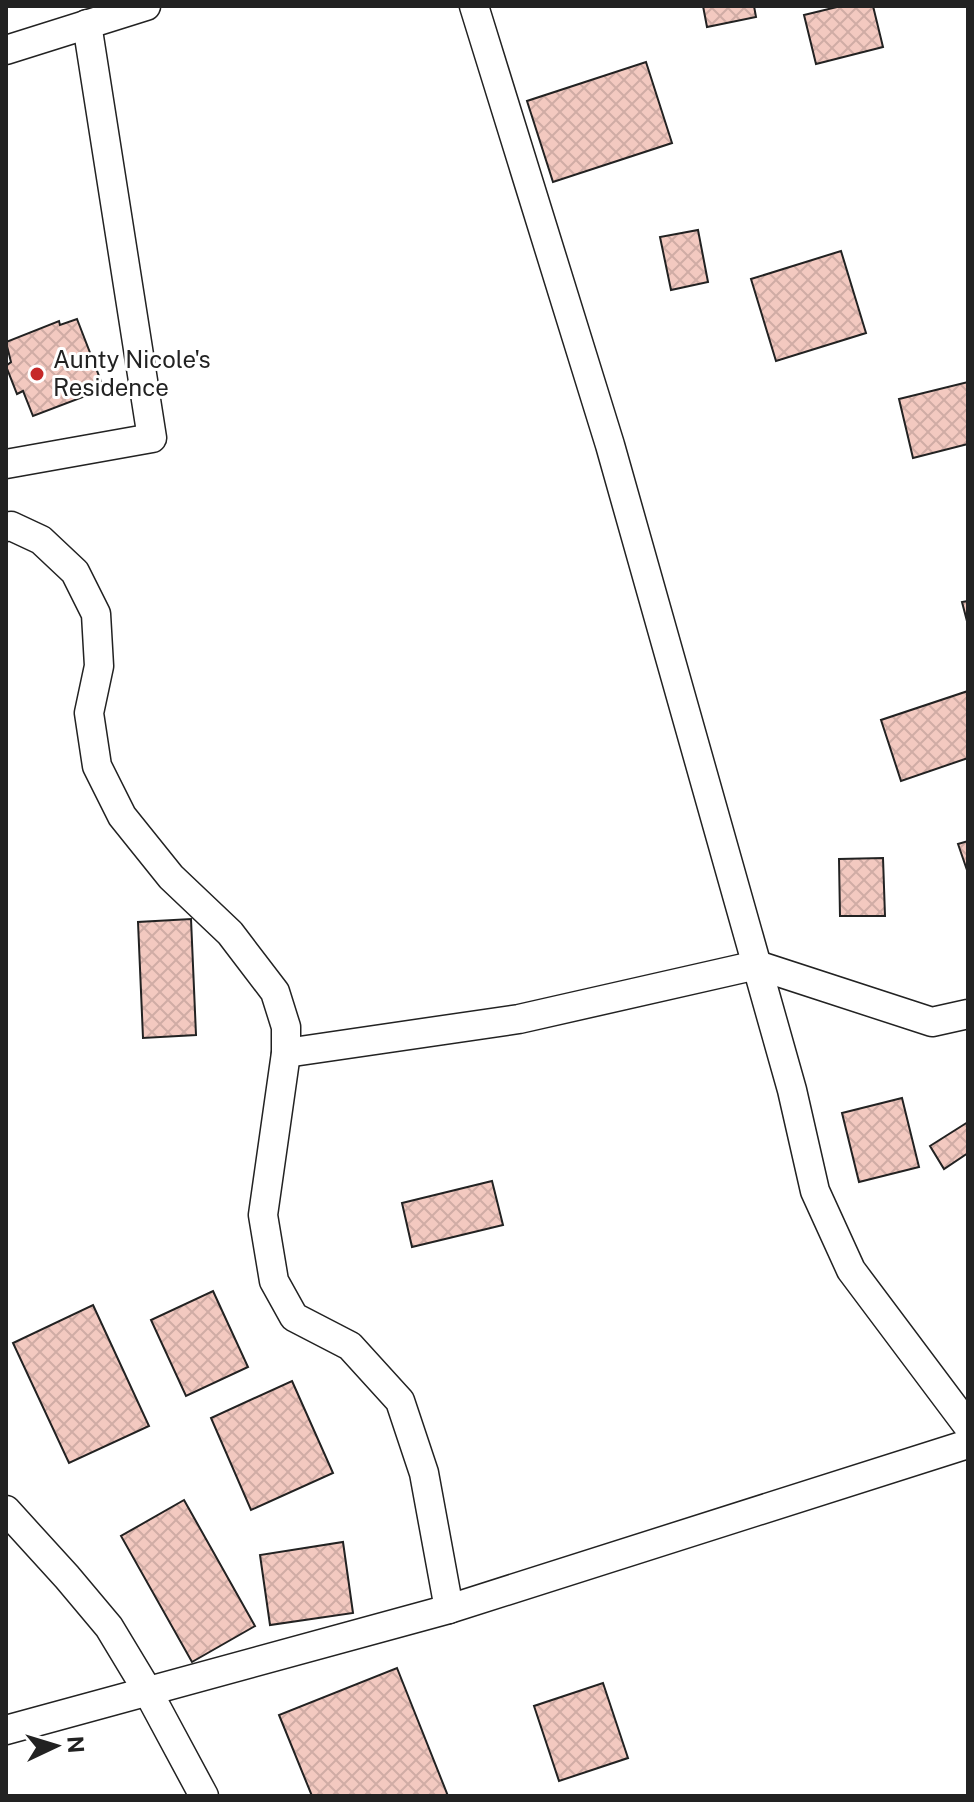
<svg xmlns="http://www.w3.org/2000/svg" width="974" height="1802" font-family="'Public Sans',sans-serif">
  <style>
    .building { fill: url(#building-cross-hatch); stroke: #222; stroke-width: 2 }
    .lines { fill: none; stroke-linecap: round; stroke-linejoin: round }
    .street-casing { stroke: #222; stroke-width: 31 }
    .street { stroke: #fff; stroke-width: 28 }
    .poi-dot { fill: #c62828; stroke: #fff; stroke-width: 3 }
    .labels { text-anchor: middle; stroke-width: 6; stroke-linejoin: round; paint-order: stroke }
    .poi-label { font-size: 24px; fill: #222; stroke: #fff; text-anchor: start }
  </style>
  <defs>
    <pattern id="building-cross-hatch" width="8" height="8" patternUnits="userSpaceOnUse" patternTransform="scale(2)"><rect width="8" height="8" fill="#f3c9c0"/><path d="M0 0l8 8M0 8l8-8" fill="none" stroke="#d0aca5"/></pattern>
  </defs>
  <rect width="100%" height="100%" fill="#fff"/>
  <g class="building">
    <path d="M703,6H754L756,17L707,27Z"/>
    <path d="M841,6H873L883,47L816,64L804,15Z"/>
    <path d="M646,62L672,143L553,182L527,101Z"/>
    <path d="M698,230L708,282L671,290L660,237Z"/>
    <path d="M841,251L866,333L776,361L751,279Z"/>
    <path d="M77,319L104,389L33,416L23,391L17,394L6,366L11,362L6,342L59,321L60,325Z"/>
    <path d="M968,382V444L913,458L899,399Z"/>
    <path d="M968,601V625L962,602Z"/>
    <path d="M968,691V758L901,781L881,720Z"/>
    <path d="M968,841V873L958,844Z"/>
    <path d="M883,858L885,916H840L839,859Z"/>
    <path d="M191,919L196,1035L143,1038L138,922Z"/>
    <path d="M902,1098L919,1167L859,1182L842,1113Z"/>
    <path d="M968,1122V1153L944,1169L930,1146Z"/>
    <path d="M492,1181L503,1225L412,1247L402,1203Z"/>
    <path d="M213,1291L248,1367L186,1396L151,1320Z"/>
    <path d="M93,1305L149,1426L69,1463L13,1343Z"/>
    <path d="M292,1381L333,1473L251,1510L211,1418Z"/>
    <path d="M184,1500L255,1626L192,1662L121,1536Z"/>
    <path d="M343,1542L353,1613L270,1625L260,1555Z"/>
    <path d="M397,1668L448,1796H312L279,1715Z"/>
    <path d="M603,1683L628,1758L559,1781L534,1706Z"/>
  </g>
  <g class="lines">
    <defs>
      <g id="street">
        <path d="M474,6L610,445L792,1090L815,1191L851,1270L968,1426"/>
        <path d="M6,50L146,6"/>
        <path d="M6,464L152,438L87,24"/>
        <path d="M6,527L11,526L41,540L75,572L96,614L99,666L89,713L97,766L122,816L171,877L230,933L275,992L286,1027V1053L263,1215L274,1281L294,1317L350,1346L400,1401L424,1473L449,1609"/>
        <path d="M286,1053L519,1019L757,965L932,1022L968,1014"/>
        <path d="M6,1510L67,1577L109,1627L147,1690L204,1796"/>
        <path d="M6,1730L449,1609L968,1444"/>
      </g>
    </defs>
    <use href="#street" class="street-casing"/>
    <use href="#street" class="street"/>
  </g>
  <circle class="poi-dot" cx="37" cy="374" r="8"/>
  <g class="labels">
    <g class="poi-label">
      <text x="53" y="368">Aunty Nicole's<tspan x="53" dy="28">Residence</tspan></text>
    </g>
  </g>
  <rect width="974" height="1802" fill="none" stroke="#222222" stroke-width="16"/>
  <g transform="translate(56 1746) rotate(86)" stroke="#ffffff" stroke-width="6" paint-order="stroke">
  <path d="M0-6L14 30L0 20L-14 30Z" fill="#222222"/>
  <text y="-12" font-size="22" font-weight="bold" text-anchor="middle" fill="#222222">N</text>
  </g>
</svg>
